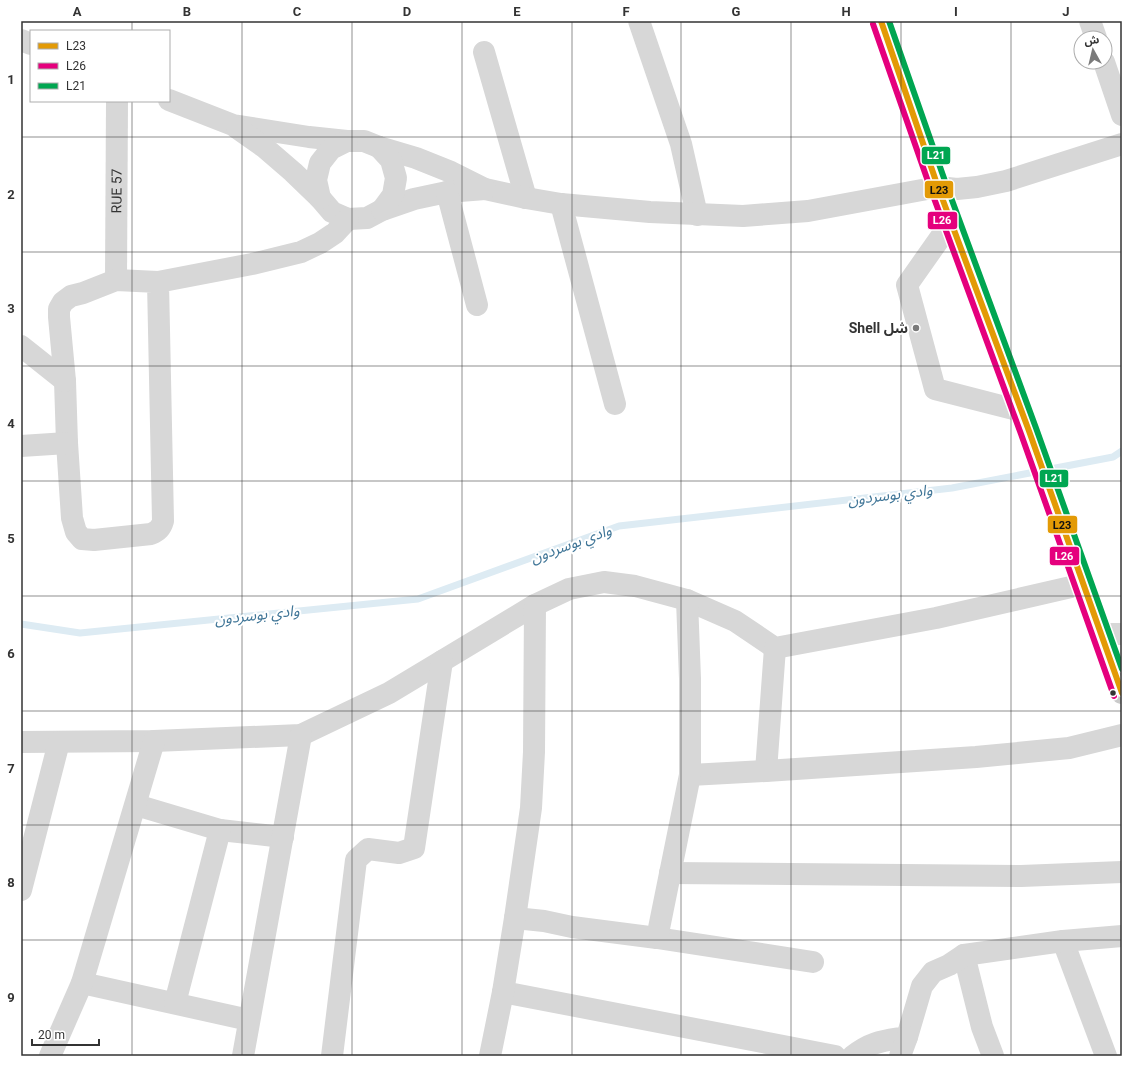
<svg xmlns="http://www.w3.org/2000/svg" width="1143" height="1077" font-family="Roboto,'Noto Sans Arabic',sans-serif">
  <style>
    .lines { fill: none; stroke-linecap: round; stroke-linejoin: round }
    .stream { stroke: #ddebf3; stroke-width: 7 }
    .minor { stroke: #d7d7d7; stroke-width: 22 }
    .major { stroke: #cacaca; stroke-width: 22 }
    .bus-1-casing { stroke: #fff; stroke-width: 9 }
    .bus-2-casing { stroke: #fff; stroke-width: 9 }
    .bus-3-casing { stroke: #fff; stroke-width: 9 }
    .bus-1 { stroke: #e39a05; stroke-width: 6 }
    .bus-2 { stroke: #e5007d; stroke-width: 6 }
    .bus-3 { stroke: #00a651; stroke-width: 6 }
    .grid { fill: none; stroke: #333; stroke-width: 1; stroke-opacity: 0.55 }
    .poi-dot { fill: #7a7a7a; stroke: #fff; stroke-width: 1.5 }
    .bus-dot { fill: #333; stroke: #fff; stroke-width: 1.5 }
    .labels { text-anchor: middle; stroke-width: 4; stroke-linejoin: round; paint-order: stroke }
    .street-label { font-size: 14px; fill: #333; stroke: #fff }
    .poi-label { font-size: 14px; font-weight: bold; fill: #333; stroke: #fff; text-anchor: end }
    .water-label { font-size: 15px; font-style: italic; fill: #3f7597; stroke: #fff }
    .line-badge { stroke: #fff; stroke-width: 1.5 }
    .badge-label { font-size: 11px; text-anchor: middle; font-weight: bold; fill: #fff }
    .pale-badge-label { font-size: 11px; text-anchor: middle; font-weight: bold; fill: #111 }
    .neatline { fill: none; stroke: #333; stroke-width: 1.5 }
    .grid-label { font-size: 13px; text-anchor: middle; font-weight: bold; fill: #333 }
  </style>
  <rect width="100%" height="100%" fill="#fff"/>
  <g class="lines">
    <path class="stream" d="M21,624L80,633L418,599L619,526L952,488L1113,457L1122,451"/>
    <g class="minor">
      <path d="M639,21L681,144L697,215"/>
      <path d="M1090,21L1096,38"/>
      <path d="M21,40L31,44"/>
      <path d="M484,52L526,198"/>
      <path d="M1104,62L1122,115"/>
      <path d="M169,100L233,125L309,137L347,141H364L379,147L416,158L451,172L485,189L526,198L561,204L650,212L743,216L808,211L938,187L957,189L977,187L1006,181L1122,144"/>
      <path d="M237,128L264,147L293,172L320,198L332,212L348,219L367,218L382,210L414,199L447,192L485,189"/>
      <path d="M379,147L391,160L396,178L393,195L382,210"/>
      <path d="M447,192L477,305"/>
      <path d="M320,198L316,180L320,163L331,149L347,141"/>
      <path d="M561,204L615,404"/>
      <path d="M952,221L907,285L935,389L1021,411"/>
      <path id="s1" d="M116,280L117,101"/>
      <path d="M158,282L163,521C161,528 158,531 151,534L94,540L82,539L76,532L72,518L67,443L65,381L59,317V309L63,302L71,296L83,293L116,280L158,282L252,264L301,252L320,243L335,233L348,219"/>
      <path d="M21,346L65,381"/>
      <path d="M21,446L67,443"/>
      <path d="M1102,634H1122"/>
      <path d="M21,742L154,741L301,735L389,693L535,605L569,589L604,582L635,586L687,600L735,621L775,648L936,618L1084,584"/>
      <path d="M766,771L775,648"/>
      <path d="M690,775L766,771L976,757L1069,748L1122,735"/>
      <path d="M136,805L220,830L283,837"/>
      <path d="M670,873L1021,876L1122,872"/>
      <path d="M21,890L59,742"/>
      <path d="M515,918L544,921L572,927L657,938L813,962"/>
      <path d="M657,938L690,775V679L687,600"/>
      <path d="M1063,941L1106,1056"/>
      <path d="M964,955L982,1027L993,1056"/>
      <path d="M82,983L249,1020"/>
      <path d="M503,992L835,1056"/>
      <path d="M175,1003L220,830"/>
      <path d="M50,1056L82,983L154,741"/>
      <path d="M243,1056L301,735"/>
      <path d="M332,1056L356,860L368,849L399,853L414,848L442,661"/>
      <path d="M490,1056L503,992L515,918L531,808L534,752L535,605"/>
      <path d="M853,1056C872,1041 884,1041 907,1037L922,986L933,972L949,965L964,955L1063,941L1122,936"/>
      <path d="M900,1056L907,1037"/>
    </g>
    <path class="major" d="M881,21L938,187L1029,431L1122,693"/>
    <defs>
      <path id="bus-1" d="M881,21L938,187L1029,431L1122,693"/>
      <path id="bus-2" d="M873,24L931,190L1021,434L1114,696"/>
      <path id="bus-3" d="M889,21L946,184L1036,428L1122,669"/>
    </defs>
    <use href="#bus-1" class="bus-1-casing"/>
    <use href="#bus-2" class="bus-2-casing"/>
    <use href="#bus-3" class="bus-3-casing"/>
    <use href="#bus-1" class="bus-1"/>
    <use href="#bus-2" class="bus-2"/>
    <use href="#bus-3" class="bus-3"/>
  </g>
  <path class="grid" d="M132,21V31M242,21V1056M352,21V1056M462,21V1056M572,21V1056M681,21V1056M791,21V1056M901,21V1056M1011,21V1056M132,101V1056M21,137H1122M21,252H1122M21,366H1122M21,481H1122M21,596H1122M21,711H1122M21,825H1122M21,940H1122"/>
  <circle class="poi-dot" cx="916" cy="328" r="4"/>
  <circle class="bus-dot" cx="1113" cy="693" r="3.5"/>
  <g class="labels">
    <g class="street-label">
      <text dy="5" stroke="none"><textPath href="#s1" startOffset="89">RUE 57</textPath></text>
    </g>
    <g class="poi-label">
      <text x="908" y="333">Shell شل</text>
    </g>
    <g class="water-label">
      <text transform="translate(890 495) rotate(-7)" y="5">وادي بوسردون</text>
      <text transform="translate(571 544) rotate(-20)" y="5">وادي بوسردون</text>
      <text transform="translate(257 615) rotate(-6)" y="5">وادي بوسردون</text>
    </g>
  </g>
  <g class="line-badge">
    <rect x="921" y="146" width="30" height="19" rx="4" fill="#00a651"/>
    <rect x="924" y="180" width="30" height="19" rx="4" fill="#e39a05"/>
    <rect x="927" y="211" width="31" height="19" rx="4" fill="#e5007d"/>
    <rect x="1039" y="469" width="30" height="19" rx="4" fill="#00a651"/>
    <rect x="1047" y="515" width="31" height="19" rx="4" fill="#e39a05"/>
    <rect x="1049" y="546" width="31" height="20" rx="4" fill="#e5007d"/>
  </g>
  <g class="badge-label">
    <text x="936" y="159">L21</text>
    <text x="942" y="224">L26</text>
    <text x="1054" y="482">L21</text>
    <text x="1064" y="560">L26</text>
  </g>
  <g class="pale-badge-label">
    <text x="939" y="194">L23</text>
    <text x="1062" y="529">L23</text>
  </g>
  <rect width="1143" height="1077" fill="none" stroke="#ffffff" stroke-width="44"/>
  <rect x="30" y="30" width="140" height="72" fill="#ffffff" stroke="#adadad"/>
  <rect x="38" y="43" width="20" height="6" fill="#e39a05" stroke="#adadad"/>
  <text x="66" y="50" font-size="12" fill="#333333">L23</text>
  <rect x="38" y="63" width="20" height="6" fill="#e5007d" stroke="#adadad"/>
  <text x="66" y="70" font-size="12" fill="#333333">L26</text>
  <rect x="38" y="83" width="20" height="6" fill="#00a651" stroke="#adadad"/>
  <text x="66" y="90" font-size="12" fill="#333333">L21</text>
  <g transform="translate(1093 50) rotate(352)"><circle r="19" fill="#ffffff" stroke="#adadad"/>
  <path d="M0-3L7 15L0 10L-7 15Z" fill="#7a7a7a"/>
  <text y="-6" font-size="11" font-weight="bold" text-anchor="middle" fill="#333333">ش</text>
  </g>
  <path d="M32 1039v6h67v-6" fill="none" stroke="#333333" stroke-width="2"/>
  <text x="38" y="1039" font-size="12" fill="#333333" stroke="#ffffff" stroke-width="3" paint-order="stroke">20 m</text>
  <rect x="22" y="22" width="1099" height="1033" class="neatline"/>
  <g class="grid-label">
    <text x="77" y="16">A</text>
    <text x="187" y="16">B</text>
    <text x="297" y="16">C</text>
    <text x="407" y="16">D</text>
    <text x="517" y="16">E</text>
    <text x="626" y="16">F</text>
    <text x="736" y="16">G</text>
    <text x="846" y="16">H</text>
    <text x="956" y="16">I</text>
    <text x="1066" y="16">J</text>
    <text x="11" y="84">1</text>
    <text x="11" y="199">2</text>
    <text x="11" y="313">3</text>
    <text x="11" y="428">4</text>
    <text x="11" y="543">5</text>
    <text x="11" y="658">6</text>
    <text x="11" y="773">7</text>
    <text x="11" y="887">8</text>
    <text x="11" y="1002">9</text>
  </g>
</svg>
